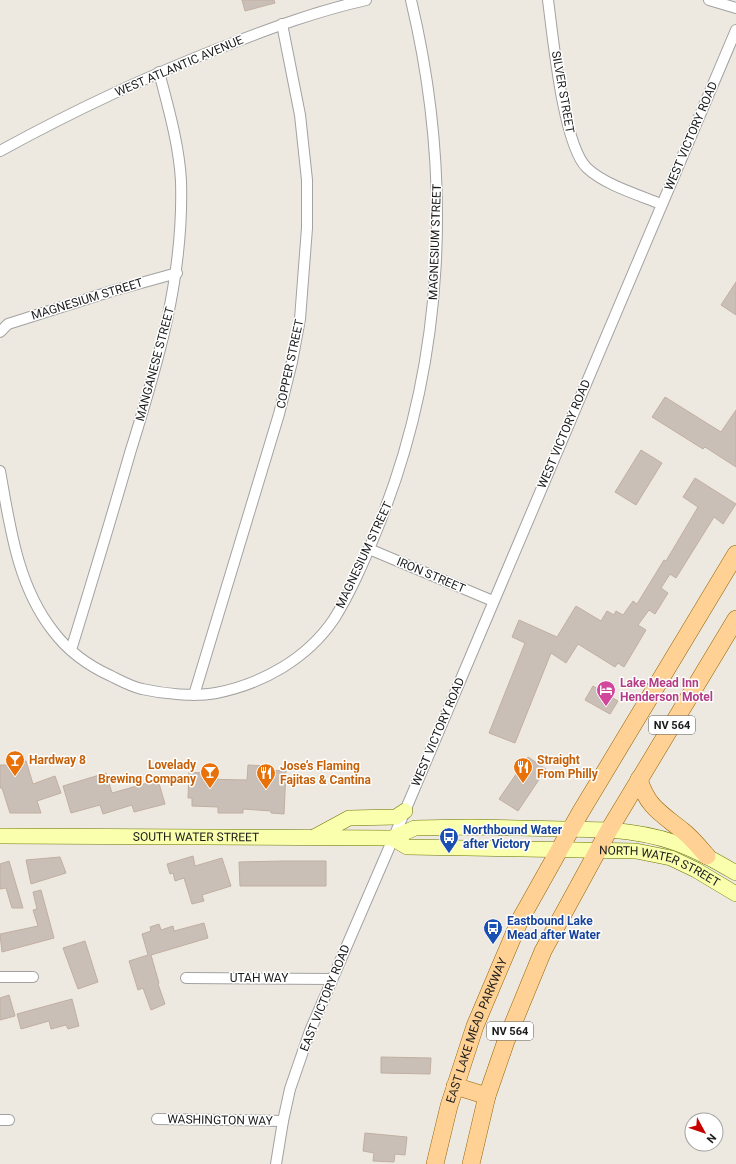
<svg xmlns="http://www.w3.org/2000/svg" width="736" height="1164" font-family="Roboto,sans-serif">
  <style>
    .building { fill: #cabfb6; stroke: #c1afa1 }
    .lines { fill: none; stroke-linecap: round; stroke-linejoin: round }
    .minor-casing { stroke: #a2a2a2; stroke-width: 12 }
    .secondary-casing { stroke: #687500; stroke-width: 16 }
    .primary-casing { stroke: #936300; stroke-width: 18 }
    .minor { stroke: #fff; stroke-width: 10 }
    .secondary { stroke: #faffad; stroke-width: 15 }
    .primary { stroke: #ffd194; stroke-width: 17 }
    .labels { text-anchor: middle; stroke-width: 3; stroke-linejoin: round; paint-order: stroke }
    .shield { fill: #fff; stroke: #5f5f5f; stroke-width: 1 }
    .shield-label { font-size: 11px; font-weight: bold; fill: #1b1b1b }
    .street-label { font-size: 12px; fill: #1b1b1b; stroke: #fff }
    .hotel-label { font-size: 12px; font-weight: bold; fill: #b23c85; stroke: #fff; text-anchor: start }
    .food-label { font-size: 12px; font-weight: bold; fill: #c56008; stroke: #fff; text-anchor: start }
    .transit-label { font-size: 12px; font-weight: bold; fill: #164399; stroke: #fff; text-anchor: start }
  </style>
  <rect width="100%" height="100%" fill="#eee9e0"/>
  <g class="building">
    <path d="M242,0H274L275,3L245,11Z"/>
    <path d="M736,282V315L721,305Z"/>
    <path d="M665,397L721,432L736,410V467L705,447L703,449L652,417Z"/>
    <path d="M641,450L662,463L636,505L615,492Z"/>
    <path d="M695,478L736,504L723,524L714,517L676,578L670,574L661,588L668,593L655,614L649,610L638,625L646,630L624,667L618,663L615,667L578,644L566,663L551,653L515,743L489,733L525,643L512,637L519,620L557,637L576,606L601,621L607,611L614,615L616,611L623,615L633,601L637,604L664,560L666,561L698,507L683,497Z"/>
    <path d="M593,686L618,701L610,714L585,700Z"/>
    <path d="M528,757L546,769L518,811L499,799Z"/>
    <path d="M9,761H26L33,784L55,776L61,793L37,801L41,813H10L2,788H0V765H9Z"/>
    <path d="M248,765L268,766L267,770L286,771L284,814L271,813V811L243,809V813H218V807L192,806V798H188L189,772L202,773L201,779L247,780Z"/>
    <path d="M106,773L112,793L158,780L165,804L134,812L132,805L103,814L100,805L71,813L63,786Z"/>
    <path d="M193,856L195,866L222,858L231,886L202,895L204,901L192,904L184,878L175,881L173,873L170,874L167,864Z"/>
    <path d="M60,857L66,873L31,884L26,860Z"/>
    <path d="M9,861L23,908H12L6,888L0,889V864Z"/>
    <path d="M282,861H326V886H240L239,862Z"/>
    <path d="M41,890L54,938L2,952L0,934L38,926L33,910L37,909L33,892Z"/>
    <path d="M204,923L208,938L151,955L159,983L158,984L165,1004L151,1010L143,988L138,990L129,961L148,955L142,934L151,931L150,927L159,924L161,930L173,926L174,931Z"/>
    <path d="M85,941L98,982L78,989L63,948Z"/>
    <path d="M9,995L15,1016L0,1020V998Z"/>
    <path d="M72,999L79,1026L68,1029L66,1025L51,1029L49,1021L21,1029L17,1014Z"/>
    <path d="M381,1057L431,1058L430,1074L381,1073Z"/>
    <path d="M365,1133L407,1137L405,1155L395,1154L394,1162L373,1161L374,1153L363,1151Z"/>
  </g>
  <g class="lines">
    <defs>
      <g id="minor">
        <path d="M548,0C553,37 563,145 587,168C605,185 639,195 661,204"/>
        <path d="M709,0L736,8"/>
        <path d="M0,151C73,111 147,76 225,46C271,28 317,11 366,0"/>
        <path d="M0,332L8,324L112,291L177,273"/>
        <path d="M0,471C10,526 17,585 53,631C68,651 89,666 111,676C121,681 132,687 142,689C164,694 195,697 216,693C262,684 307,659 334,619C351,592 364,561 376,532C446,363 453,176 411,0"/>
        <path d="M369,549L493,601"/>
        <path d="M71,650C91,585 111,519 130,453C158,363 184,277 181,181C179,144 168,107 159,72"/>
        <path d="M194,695L279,414L292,362L300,319L307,228V180L300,115L282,24"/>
        <path d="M0,977H33"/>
        <path d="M186,978L332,979"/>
        <path d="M157,1119L283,1121"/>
        <path d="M0,1120H9"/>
        <path d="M276,1164L283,1121L290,1089L310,1031L405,811L736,30"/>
      </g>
      <g id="secondary">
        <path id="s1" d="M0,836L392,838L415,828L470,827L609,830C662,834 691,846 736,873"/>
        <path d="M314,837L349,818L396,817L405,811"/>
        <path id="s2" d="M392,838L407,847L636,851L671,858L696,870L736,894"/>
      </g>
      <g id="primary">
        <path d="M639,779C647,807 662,814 683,831C692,838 699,847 707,856"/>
        <path d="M455,1086L487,1096"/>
        <path id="s3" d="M435,1164L449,1106L475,1026L520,920L580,813L736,554"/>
        <path d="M471,1164L487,1096L506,1041L543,951L609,830L736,619"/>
      </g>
    </defs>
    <use href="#minor" class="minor-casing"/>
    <use href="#secondary" class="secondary-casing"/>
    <use href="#primary" class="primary-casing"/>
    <use href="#minor" class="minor"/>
    <use href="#secondary" class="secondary"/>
    <use href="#primary" class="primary"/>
  </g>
  <defs>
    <symbol id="hotel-pin" viewBox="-11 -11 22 30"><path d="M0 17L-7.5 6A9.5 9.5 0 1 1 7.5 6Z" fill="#d1479c" stroke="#fff"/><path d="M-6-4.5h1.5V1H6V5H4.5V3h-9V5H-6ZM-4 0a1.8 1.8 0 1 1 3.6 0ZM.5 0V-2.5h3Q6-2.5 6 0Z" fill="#fff"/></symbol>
    <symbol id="bar-pin" viewBox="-11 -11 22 30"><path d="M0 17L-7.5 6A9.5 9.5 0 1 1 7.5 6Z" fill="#e8710a" stroke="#fff"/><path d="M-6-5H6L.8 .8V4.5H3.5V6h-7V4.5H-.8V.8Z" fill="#fff"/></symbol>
    <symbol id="restaurant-pin" viewBox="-11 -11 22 30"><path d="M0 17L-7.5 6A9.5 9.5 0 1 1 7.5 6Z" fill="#e8710a" stroke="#fff"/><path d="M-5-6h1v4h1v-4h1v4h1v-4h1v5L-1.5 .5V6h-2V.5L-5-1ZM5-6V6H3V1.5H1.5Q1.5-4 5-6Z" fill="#fff"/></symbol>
    <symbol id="bus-pin" viewBox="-11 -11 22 30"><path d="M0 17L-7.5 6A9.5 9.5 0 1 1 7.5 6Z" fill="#1a4fb4" stroke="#fff"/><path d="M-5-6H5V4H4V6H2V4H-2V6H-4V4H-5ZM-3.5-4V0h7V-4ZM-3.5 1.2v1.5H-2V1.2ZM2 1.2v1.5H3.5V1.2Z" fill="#fff"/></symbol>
  </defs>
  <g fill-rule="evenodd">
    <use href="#hotel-pin" x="595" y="679" width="22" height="30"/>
    <use href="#bar-pin" x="4" y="749" width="22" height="30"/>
    <use href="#restaurant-pin" x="512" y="756" width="22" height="30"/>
    <use href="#bar-pin" x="199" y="761" width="22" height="30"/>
    <use href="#restaurant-pin" x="255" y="762" width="22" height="30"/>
    <use href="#bus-pin" x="438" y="826" width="22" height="30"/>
    <use href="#bus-pin" x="482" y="917" width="22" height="30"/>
  </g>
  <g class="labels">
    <g class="shield">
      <rect x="649" y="716" width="46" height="18" rx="3"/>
      <rect x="487" y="1022" width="46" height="18" rx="3"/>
    </g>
    <g class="shield-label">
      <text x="672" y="729">NV 564</text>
      <text x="510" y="1035">NV 564</text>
    </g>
    <g class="street-label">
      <text transform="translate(179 66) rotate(-23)" y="4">WEST ATLANTIC AVENUE</text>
      <text transform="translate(563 92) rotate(80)" y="4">SILVER STREET</text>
      <text transform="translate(691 136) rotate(-67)" y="4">WEST VICTORY ROAD</text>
      <text transform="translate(435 242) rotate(-88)" y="4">MAGNESIUM STREET</text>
      <text transform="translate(87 299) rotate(-17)" y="4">MAGNESIUM STREET</text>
      <text transform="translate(155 364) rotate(-75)" y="4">MANGANESE STREET</text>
      <text transform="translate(290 364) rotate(-78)" y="4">COPPER STREET</text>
      <text transform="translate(564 434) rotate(-67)" y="4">WEST VICTORY ROAD</text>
      <text transform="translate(364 555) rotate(-65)" y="4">MAGNESIUM STREET</text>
      <text transform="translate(431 575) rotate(23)" y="4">IRON STREET</text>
      <text transform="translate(438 732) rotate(-67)" y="4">WEST VICTORY ROAD</text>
      <text dy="4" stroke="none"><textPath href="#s1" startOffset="196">SOUTH WATER STREET</textPath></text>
      <text dy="4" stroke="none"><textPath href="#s2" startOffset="273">NORTH WATER STREET</textPath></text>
      <text x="259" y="982">UTAH WAY</text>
      <text transform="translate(325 998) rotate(-68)" y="4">EAST VICTORY ROAD</text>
      <text dy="4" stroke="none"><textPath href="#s3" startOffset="140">EAST LAKE MEAD PARKWAY</textPath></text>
      <text transform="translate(220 1120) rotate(1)" y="4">WASHINGTON WAY</text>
    </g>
    <g class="hotel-label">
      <text x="620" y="687">Lake Mead Inn<tspan x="620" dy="14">Henderson Motel</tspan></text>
    </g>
    <g class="food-label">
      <text x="29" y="764">Hardway 8</text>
      <text x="537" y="764">Straight<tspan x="537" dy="14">From Philly</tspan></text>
      <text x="196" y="769" text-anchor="end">Lovelady<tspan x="196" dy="14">Brewing Company</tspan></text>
      <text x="280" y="770">Jose’s Flaming<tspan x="280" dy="14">Fajitas &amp; Cantina</tspan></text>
    </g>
    <g class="transit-label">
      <text x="463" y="834">Northbound Water<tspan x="463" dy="14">after Victory</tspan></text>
      <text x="507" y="925">Eastbound Lake<tspan x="507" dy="14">Mead after Water</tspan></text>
    </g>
  </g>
  <g transform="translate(704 1132) rotate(130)"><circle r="19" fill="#ffffff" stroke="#a4a4a4"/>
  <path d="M0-3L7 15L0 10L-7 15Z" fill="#c70100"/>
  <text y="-6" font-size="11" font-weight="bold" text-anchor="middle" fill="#1b1b1b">N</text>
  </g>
</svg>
